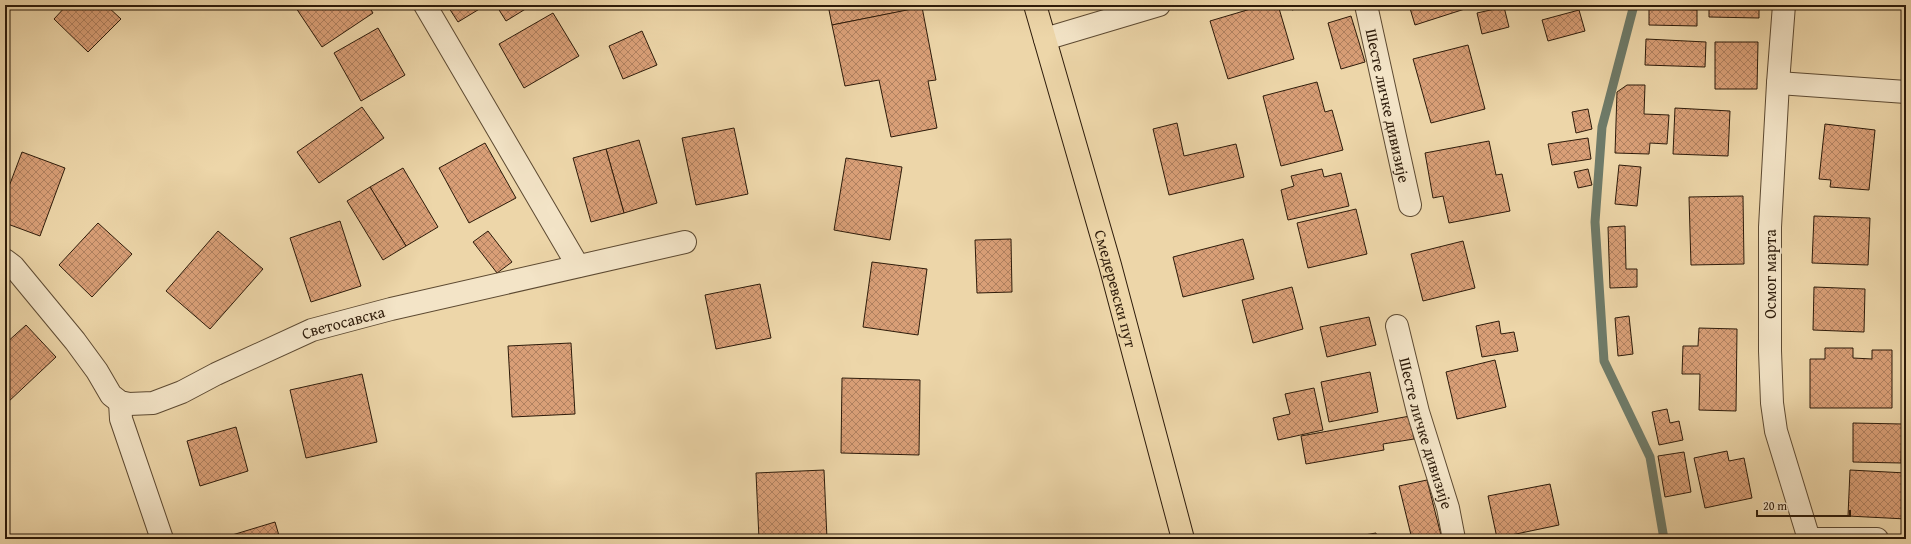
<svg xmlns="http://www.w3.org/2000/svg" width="1911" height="544" font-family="'Gentium Book Plus',serif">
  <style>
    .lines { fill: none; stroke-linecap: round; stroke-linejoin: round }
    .stream { stroke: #6e7a68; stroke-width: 9 }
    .building { fill: url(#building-cross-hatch); stroke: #2d1b0a }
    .minor-casing { stroke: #5d4a32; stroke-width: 24 }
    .major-casing { stroke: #2d1b0a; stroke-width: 24 }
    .minor { stroke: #f3e4c7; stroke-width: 22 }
    .major { stroke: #edd6a9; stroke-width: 22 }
    .labels { text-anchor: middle; stroke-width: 3.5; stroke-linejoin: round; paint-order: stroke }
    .street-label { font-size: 16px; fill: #2d1b0a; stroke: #f3e4c7 }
  </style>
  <defs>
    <pattern id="building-cross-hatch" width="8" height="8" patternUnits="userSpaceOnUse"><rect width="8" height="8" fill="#d99f77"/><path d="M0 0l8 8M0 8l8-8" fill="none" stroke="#b08160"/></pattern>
  </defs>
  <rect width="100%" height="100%" fill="#edd6a9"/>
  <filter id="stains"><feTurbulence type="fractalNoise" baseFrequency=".005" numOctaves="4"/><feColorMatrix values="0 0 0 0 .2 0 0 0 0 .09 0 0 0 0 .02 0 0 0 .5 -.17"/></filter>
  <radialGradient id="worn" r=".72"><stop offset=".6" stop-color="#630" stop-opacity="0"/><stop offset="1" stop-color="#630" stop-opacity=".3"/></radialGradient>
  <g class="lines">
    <path class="stream" d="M1634,5L1602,127L1595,222L1604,361L1650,457L1664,539"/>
  </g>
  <g class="building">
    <path d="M67,5H106L121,19L88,52L54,19Z"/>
    <path d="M294,5H368L373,13L322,47Z"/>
    <path d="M447,5H486L458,22Z"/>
    <path d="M496,5H532L506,21Z"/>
    <path d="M828,5H913L914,9L832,25Z"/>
    <path d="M1264,5H1278L1294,59L1228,79L1210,21Z"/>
    <path d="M1291,5H1309L1292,10Z"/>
    <path d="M1409,5H1470L1471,7L1415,25Z"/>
    <path d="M1709,5H1759V18L1709,17Z"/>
    <path d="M1819,5H1868V6Z"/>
    <path d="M922,7L936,80L928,81L937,128L891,137L879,80L845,86L832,25Z"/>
    <path d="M1504,7L1509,27L1482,34L1477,13Z"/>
    <path d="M1649,8L1697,10V26L1649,25Z"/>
    <path d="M1579,10L1585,31L1548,41L1542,20Z"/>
    <path d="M553,13L579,56L524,88L499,44Z"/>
    <path d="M1351,16L1365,62L1341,69L1328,23Z"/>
    <path d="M378,28L405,75L361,101L334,53Z"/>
    <path d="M642,31L657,65L623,79L609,46Z"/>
    <path d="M1646,39L1706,42L1705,67L1645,65Z"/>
    <path d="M1715,42H1758L1757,89H1715Z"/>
    <path d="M1468,45L1485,109L1431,123L1413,59Z"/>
    <path d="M1317,82L1325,112L1332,110L1343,150L1281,166L1263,96Z"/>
    <path d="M1627,85H1645L1644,114L1669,115L1667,144L1650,143L1649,154L1615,153L1617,92Z"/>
    <path d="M362,107L384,138L319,183L297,152Z"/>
    <path d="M1675,108L1730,111L1728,156L1673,154Z"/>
    <path d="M1588,109L1592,129L1576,133L1572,112Z"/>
    <path d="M1177,123L1184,156L1236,144L1244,177L1169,195L1153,129Z"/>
    <path d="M1825,124L1875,130L1869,190L1830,187L1831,180L1819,179Z"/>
    <path d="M734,128L748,194L696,205L682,138Z"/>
    <path d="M1588,138L1591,159L1552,165L1548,144Z"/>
    <path d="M639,140L657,203L624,213L606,149Z"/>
    <path d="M1489,141L1496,175L1502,174L1510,211L1449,223L1443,196L1433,198L1425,153Z"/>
    <path d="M485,143L516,198L469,223L439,168Z"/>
    <path d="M606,149L624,213L591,222L573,158Z"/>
    <path d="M22,152L65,168L40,236L5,223V197Z"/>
    <path d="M846,158L902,167L890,240L834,230Z"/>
    <path d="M1619,165L1641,167L1637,206L1615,204Z"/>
    <path d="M403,168L438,227L406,246L370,187Z"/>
    <path d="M1322,169L1324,177L1341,173L1349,206L1288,220L1281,190L1294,186L1291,176Z"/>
    <path d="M1588,169L1592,185L1578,188L1574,172Z"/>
    <path d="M370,187L406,246L383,260L347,201Z"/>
    <path d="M1743,196L1744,264L1691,265L1689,197Z"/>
    <path d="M1356,209L1367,254L1308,268L1297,223Z"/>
    <path d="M1814,216L1870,218L1868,265L1812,263Z"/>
    <path d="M340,221L361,286L311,302L290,238Z"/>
    <path d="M98,223L132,254L92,297L59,265Z"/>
    <path d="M1625,226L1626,269H1637V287L1610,288L1608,227Z"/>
    <path d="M218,231L263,269L210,329L166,291Z"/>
    <path d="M488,231L512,262L497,273L473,242Z"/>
    <path d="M1011,239L1012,292L977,293L975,240Z"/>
    <path d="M1243,239L1254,279L1183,297L1173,257Z"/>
    <path d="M1463,241L1475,288L1423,301L1411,254Z"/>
    <path d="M872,262L927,269L918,335L863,327Z"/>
    <path d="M760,284L771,338L716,349L705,295Z"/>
    <path d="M1292,287L1303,329L1253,343L1242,300Z"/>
    <path d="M1814,287L1865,289L1864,332L1813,330Z"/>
    <path d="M1629,316L1633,354L1618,356L1615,318Z"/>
    <path d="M1369,317L1376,345L1327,357L1320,327Z"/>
    <path d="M1499,321L1501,334L1514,332L1518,351L1482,357L1476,326Z"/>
    <path d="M26,325L56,357L7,403L5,401V344Z"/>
    <path d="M1699,328L1737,329L1736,411L1699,410L1700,374H1682L1683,346H1698Z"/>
    <path d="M571,343L575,414L512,417L508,346Z"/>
    <path d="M1825,348H1853V358L1872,359V350H1892V408H1810V359H1825Z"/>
    <path d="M1495,360L1506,407L1457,419L1446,372Z"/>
    <path d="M1370,372L1378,412L1329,422L1321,382Z"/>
    <path d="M362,374L377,442L306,458L290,390Z"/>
    <path d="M842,378L920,380L919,455L841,453Z"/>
    <path d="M1314,388L1323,430L1278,440L1273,418L1290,414L1285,394Z"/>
    <path d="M1667,409L1670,423L1679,421L1683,440L1659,445L1652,412Z"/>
    <path d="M1410,416L1414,439L1383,444L1384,450L1306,464L1301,436Z"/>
    <path d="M1853,423L1902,424L1901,463L1853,462Z"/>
    <path d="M236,427L248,471L200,486L187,441Z"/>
    <path d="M1727,451L1729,461L1744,458L1752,498L1705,508L1694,458Z"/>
    <path d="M1684,452L1691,492L1665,497L1658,456Z"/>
    <path d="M824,470L827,539H759L756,473Z"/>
    <path d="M1850,470L1906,473V519L1848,516Z"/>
    <path d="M1427,480L1442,539H1412L1399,486Z"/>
    <path d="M1550,484L1559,525L1497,538L1488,496Z"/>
    <path d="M275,522L280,539H219Z"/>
    <path d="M1376,533L1377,539H1341Z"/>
    <path d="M916,536V539H852V538Z"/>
  </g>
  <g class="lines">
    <defs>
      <g id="minor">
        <path d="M425,5L578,266"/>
        <path id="s1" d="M1366,5L1410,205"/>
        <path d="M1784,5L1778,83L1770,227V351L1772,403L1776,431L1809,539"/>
        <path d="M1045,39L1159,5"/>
        <path d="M1778,83L1906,92"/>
        <path id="s2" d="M5,260L13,266L75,341L97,371L111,395L120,402L129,404L153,403L182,392L216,374L312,330L391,309L685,242"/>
        <path id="s3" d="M1397,326L1418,412L1448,508L1454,539"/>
        <path d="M120,402L121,419L162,539"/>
        <path d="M1809,539H1877"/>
      </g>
      <g id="major">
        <path id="s4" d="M1035,5L1110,265L1183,539"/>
      </g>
    </defs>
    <use href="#minor" class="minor-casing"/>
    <use href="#major" class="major-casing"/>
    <use href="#minor" class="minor"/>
    <use href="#major" class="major"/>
  </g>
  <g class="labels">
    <g class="street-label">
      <text dy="6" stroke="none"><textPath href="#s1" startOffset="103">Шесте личке дивизије</textPath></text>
      <text transform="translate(1770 274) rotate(-90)" y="6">Осмог марта</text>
      <text dy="6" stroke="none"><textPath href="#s4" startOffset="295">Смедеревски пут</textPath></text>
      <text dy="6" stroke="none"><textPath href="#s2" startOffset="424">Светосавска</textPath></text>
      <text dy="6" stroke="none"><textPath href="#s3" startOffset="111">Шесте личке дивизије</textPath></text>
    </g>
  </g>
  <rect width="1911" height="544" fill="none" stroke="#edd6a9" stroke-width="20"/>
  <rect x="6" y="6" width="1899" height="532" fill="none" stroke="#2d1b0a" stroke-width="2"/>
  <rect x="10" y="10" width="1891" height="524" fill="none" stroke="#2d1b0a"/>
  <path d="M1757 510v6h93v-6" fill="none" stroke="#2d1b0a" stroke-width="2"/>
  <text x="1763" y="510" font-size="12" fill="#2d1b0a" stroke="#f3e4c7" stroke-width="3" paint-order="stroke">20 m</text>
  <rect width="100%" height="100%" filter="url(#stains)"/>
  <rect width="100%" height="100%" fill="url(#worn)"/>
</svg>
